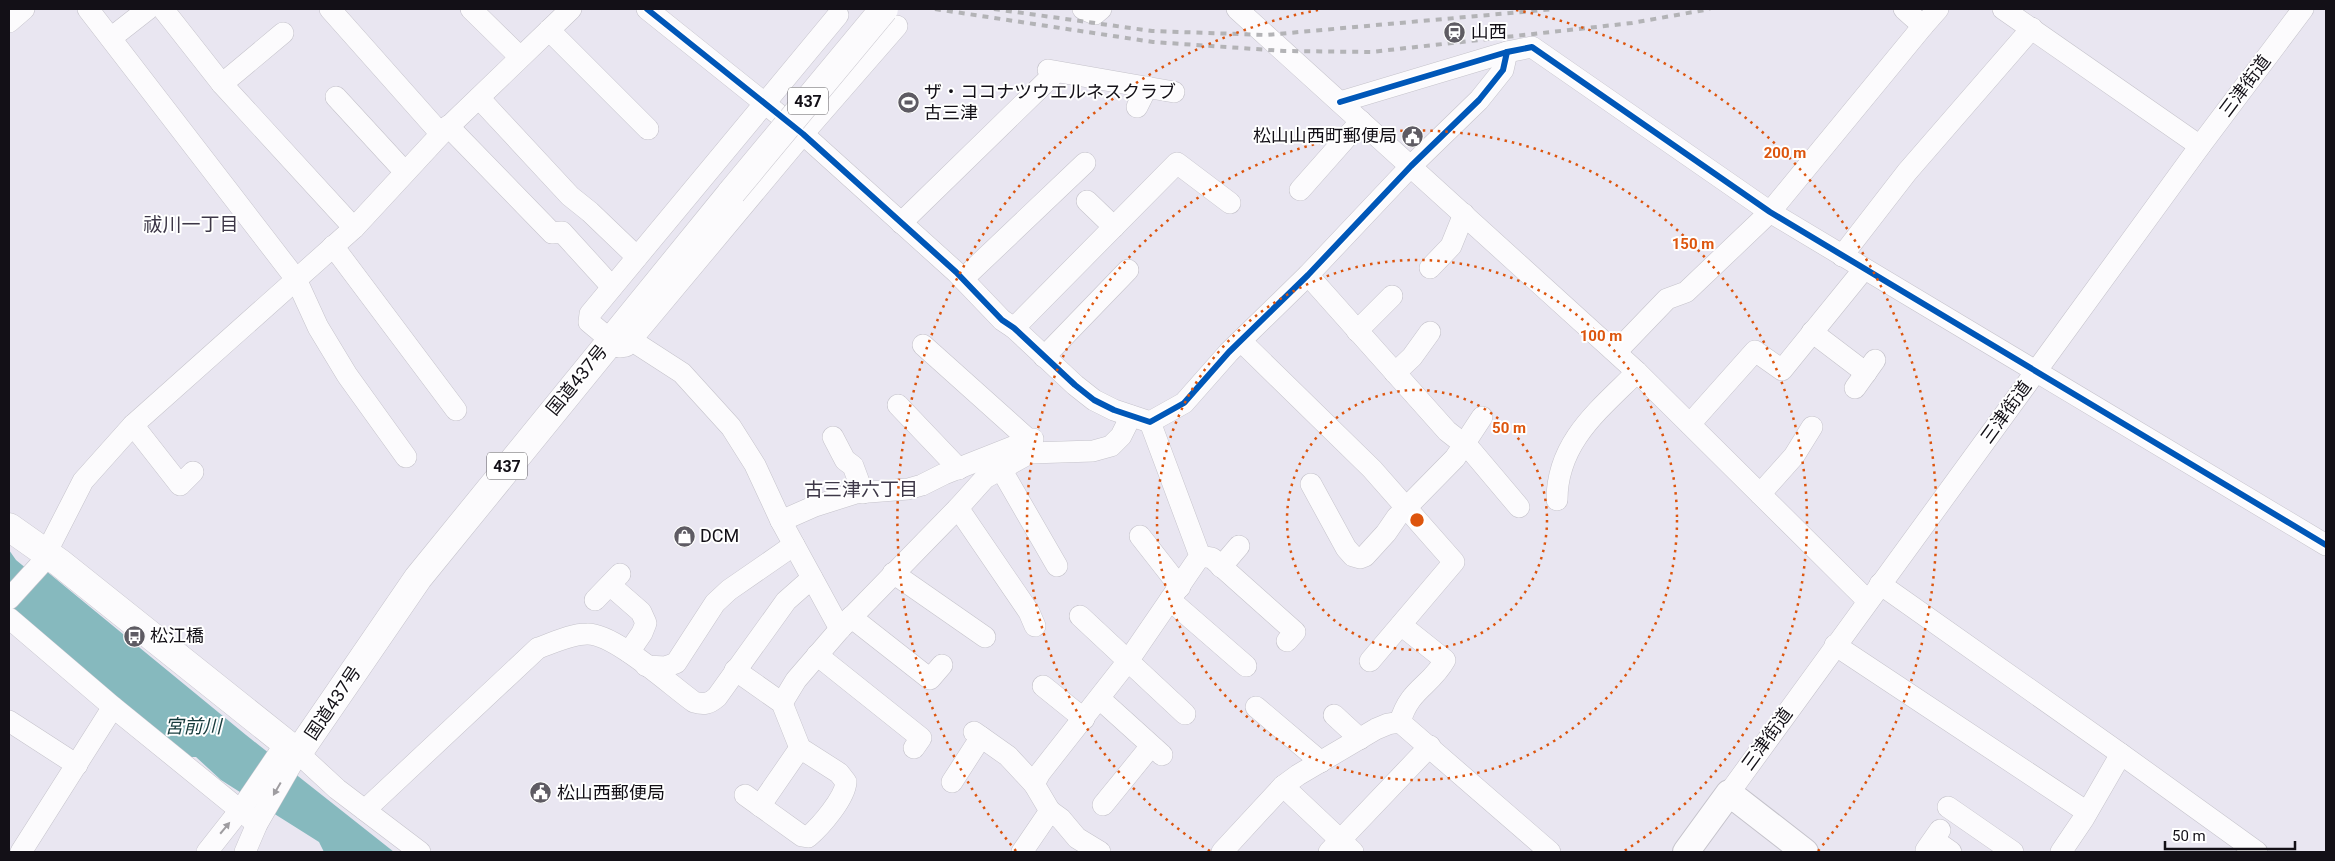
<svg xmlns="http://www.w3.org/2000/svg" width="2335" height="861" font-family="Roboto,'Noto Sans JP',sans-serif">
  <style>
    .water { fill: #86b9be }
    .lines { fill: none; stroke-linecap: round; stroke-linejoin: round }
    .minor-casing { stroke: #c5c3cb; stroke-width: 22 }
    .major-casing { stroke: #c5c3cb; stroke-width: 28 }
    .highway-casing { stroke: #c5c3cb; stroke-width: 29 }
    .minor { stroke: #fcfbfd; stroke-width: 21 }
    .major { stroke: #fcfbfd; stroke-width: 26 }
    .highway { stroke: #fcfbfd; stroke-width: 28 }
    .rail { stroke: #b3b3b6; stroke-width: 4; stroke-dasharray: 6 6; stroke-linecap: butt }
    .highway-bridge-casing { stroke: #c5c3cb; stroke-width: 29; stroke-linecap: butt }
    .highway-bridge { stroke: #fcfbfd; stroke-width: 28 }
    .cycleway-casing { stroke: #fff; stroke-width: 9 }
    .cycleway { stroke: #0057b8; stroke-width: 6 }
    .oneway { fill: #9f9da1 }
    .ring { fill: none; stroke: #dd550d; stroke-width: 2.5; stroke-dasharray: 2.5 5 }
    .labels { text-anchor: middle; stroke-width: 4; stroke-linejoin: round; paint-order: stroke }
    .shield { fill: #fff; stroke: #5a585d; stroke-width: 1 }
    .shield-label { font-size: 16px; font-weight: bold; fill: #131017 }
    .poi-label { font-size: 18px; fill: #131017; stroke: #fff; text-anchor: start }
    .street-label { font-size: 18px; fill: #131017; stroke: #fff }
    .neighbourhood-label { font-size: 19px; fill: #3d3747; stroke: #fff }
    .water-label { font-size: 19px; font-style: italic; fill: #163b3c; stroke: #fff }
    .centre { fill: #dd550d; stroke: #fff; stroke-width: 2.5 }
    .ring-label { font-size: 15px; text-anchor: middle; font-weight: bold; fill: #dd550d; stroke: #fff; stroke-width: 4; stroke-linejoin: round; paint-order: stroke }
  </style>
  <rect width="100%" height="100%" fill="#e9e6f1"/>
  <path class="water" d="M9,550L16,560L33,574L45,570L246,735L394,852H324L319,842L221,780L196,757H188L9,608Z"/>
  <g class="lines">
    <defs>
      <g id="minor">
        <path d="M88,9L296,279L318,327L347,375L406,457"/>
        <path d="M163,9L222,84L354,228"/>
        <path d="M330,9L441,134"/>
        <path d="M471,9L520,57"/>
        <path d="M647,9L803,134L956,272L1002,320L1014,328L1075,385L1094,400L1114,410L1150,422L1184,403L1229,352L1308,275L1411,166L1479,100L1503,70L1507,52"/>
        <path d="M1083,9L1095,14L1101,9"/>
        <path d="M1237,9L1637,372L1868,601"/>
        <path d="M1904,9L1923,26L1938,9"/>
        <path d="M2003,9L2200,146"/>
        <path d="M838,15L590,314L589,322L619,347L626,346L803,134L897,26"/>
        <path d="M9,22L24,9"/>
        <path d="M549,30L648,129"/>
        <path d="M111,38L148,9"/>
        <path d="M1048,70L1174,92"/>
        <path d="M222,84L283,33"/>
        <path d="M336,97L404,171"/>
        <path d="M479,98L570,196L590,212L637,257"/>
        <path d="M1340,102L1507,52L1532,47L1770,212L2326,545"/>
        <path d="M1137,107L1147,87"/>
        <path d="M448,126L552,233L562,232L612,287"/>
        <path d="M1300,190L1361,121"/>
        <path d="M1087,201L1114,227"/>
        <path d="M901,223L1056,72"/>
        <path d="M333,246L456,410"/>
        <path d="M1842,256L1907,172L2032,28"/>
        <path d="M1430,268L1451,246L1464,214"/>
        <path d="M1308,275L1447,431L1470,449L1519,507"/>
        <path d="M963,279L1085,163"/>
        <path d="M1014,328L1177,163L1230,203"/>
        <path d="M1357,331L1392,296"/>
        <path d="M1812,332L1866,373"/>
        <path d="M631,340L682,373L731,427L755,465L781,521L840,629"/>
        <path d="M1241,341L1372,469L1454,562L1370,661"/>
        <path d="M923,345L1029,440"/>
        <path d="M1616,352L1667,299L1686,292L1770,212L1923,26"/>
        <path d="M1044,357L1128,270"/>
        <path d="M1395,373L1412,357L1430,332"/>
        <path d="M1855,388L1875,360"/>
        <path d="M898,405L959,469"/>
        <path d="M1690,424L1755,351L1782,370L1864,269"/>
        <path d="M133,425L180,485L193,472"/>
        <path d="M833,437L845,460L853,466L863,493"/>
        <path d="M1001,469L1057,566"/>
        <path d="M1311,484L1346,548L1353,556L1360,558L1365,556L1386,533L1397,517L1455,458L1482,417"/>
        <path d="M1760,494L1794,456L1812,427"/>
        <path d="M1557,500C1557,442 1599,410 1637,372"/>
        <path d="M958,508L1029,612L1035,626"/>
        <path d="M781,521L815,506L856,493L908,489L922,485L944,474L1033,439"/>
        <path d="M1140,536L1180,587"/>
        <path d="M1200,556L1212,558L1295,632L1287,641"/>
        <path d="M1221,567L1239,546"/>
        <path d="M893,573L985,637"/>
        <path d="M1880,584L2121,754L2257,852"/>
        <path d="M610,585L641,612L646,623L642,633L629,652"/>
        <path d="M9,599L40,565L83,481L133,425L354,228L441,134L571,9"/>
        <path d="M595,600L620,574"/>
        <path d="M1170,600L1246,666"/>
        <path d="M1080,616L1185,714"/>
        <path d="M851,617L930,679L942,665"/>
        <path d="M9,618L113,707L257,824"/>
        <path d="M1835,645L2087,812"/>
        <path d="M817,655L921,738L914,748"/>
        <path d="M646,666L665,667L676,663L715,603L729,590L794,545"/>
        <path d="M735,670L782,703L800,748L839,773L846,782C845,798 821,826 808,837L802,836L745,795"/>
        <path d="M1043,686L1084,719"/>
        <path d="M1100,699L1162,755"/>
        <path d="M782,703L796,680L840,629L958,508L985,478L1030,453L1093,451L1111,446L1121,436L1131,416"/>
        <path d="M1256,707L1321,762"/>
        <path d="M1334,715L1360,739"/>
        <path d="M9,721L77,765"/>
        <path d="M1400,722C1410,688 1430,687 1445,660L1401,625"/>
        <path d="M974,732L1008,756L1034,784"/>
        <path d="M952,782L981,737"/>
        <path d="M1283,786L1353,852"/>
        <path d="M1729,793L2200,146L2303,9"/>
        <path d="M1103,805L1151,746"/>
        <path d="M760,806L800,748"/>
        <path d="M1948,807L2013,852"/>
        <path d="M365,810L538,648C553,643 570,634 587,634C614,633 670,685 694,702C704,705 709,704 717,697L786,601L812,578"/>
        <path d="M1050,811L1061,819L1077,838L1100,852"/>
        <path d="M1934,840L1951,852"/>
        <path d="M1926,850L1940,830"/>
        <path d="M21,852L113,707"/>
        <path d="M207,852L244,805L286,743"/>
        <path d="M245,852L257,824L298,753L337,789L420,852"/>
        <path d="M1022,852L1050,811L1034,784L1040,773L1128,661L1200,556L1150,422"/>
        <path d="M1222,852L1283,786L1298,775L1376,729L1388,724L1400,722L1550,852"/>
        <path d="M1329,852L1430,746"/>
        <path d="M2061,852L2084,818L2121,754"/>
      </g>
      <path id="major" d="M1686,852L1729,793L1805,852"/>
      <path id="highway" d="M9,527L60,563L298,753L418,578L732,192"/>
    </defs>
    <use href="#minor" class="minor-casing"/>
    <use href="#major" class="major-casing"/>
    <use href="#highway" class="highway-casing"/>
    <use href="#minor" class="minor"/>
    <use href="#major" class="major"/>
    <use href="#highway" class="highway"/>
    <g class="rail">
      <path d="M935,9L1153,42L1284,51L1371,52L1632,23L1710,9"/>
      <path d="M994,9L1152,31L1266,35L1555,9"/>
    </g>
    <defs>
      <path id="highway-bridge" d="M732,192L884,9"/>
    </defs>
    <use href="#highway-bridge" class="highway-bridge-casing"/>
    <use href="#highway-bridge" class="highway-bridge"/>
    <defs>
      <g id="cycleway">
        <path d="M647,9L803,134L956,272L1002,320L1014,328L1075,385L1094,400L1114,410L1150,422L1184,403L1229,352L1308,275L1411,166L1479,100L1503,70L1507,52"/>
        <path d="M1340,102L1507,52L1532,47L1770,212L2326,545"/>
      </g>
    </defs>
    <use href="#cycleway" class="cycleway-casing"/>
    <use href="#cycleway" class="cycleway"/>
  </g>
  <defs><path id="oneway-solid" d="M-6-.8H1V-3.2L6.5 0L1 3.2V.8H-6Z" transform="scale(1.25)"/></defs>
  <g class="oneway">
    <use href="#oneway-solid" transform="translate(277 789) rotate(120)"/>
    <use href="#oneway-solid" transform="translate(225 828) rotate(-50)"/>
  </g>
  <g class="ring">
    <circle cx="1417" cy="520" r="130"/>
    <circle cx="1417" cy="520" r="260"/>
    <path d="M1210 851A390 390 0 1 1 1624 851"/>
    <path d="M1016 851A520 520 0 0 1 1318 10M1516 10A520 520 0 0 1 1818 851"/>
  </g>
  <defs>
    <symbol id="station-disc" viewBox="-11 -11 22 22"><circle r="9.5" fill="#5e5b63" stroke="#fff"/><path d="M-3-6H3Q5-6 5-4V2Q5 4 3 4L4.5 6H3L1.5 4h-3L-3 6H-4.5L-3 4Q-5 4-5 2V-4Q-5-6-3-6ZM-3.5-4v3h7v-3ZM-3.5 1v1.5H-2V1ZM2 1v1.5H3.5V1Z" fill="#fff"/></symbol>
    <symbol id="stadium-disc" viewBox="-11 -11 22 22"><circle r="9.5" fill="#5e5b63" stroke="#fff"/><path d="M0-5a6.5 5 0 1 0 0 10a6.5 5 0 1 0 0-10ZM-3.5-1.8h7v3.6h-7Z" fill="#fff"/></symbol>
    <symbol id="civic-disc" viewBox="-11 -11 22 22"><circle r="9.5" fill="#5e5b63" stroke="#fff"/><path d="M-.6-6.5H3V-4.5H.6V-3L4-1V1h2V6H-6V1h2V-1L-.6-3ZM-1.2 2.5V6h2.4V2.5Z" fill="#fff"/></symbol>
    <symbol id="shop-disc" viewBox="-11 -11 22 22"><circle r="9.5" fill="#5e5b63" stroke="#fff"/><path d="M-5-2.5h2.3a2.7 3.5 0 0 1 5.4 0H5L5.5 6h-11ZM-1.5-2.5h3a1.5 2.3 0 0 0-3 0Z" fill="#fff"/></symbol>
    <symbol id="bus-disc" viewBox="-11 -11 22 22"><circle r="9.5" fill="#5e5b63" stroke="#fff"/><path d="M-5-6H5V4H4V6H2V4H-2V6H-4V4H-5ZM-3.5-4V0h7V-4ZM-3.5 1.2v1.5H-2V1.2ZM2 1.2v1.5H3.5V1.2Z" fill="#fff"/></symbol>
  </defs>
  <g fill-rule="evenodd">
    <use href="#station-disc" x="1442" y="20" width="25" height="25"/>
    <use href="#stadium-disc" x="896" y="90" width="25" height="25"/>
    <use href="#civic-disc" x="1400" y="124" width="25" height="25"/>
    <use href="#shop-disc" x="672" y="524" width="25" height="25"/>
    <use href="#bus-disc" x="122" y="624" width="25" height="25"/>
    <use href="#civic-disc" x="528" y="780" width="25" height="25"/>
  </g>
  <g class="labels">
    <g class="shield">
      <rect x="788" y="87.5" width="40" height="27" rx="4"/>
      <rect x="487" y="452.5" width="40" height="27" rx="4"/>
    </g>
    <g class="shield-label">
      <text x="808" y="107">437</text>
      <text x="507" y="472">437</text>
    </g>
    <g class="poi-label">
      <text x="1471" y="38">山西</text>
      <text x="924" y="98">ザ・ココナツウエルネスクラブ<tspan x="924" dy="21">古三津</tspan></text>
      <text x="1397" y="142" text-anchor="end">松山山西町郵便局</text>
      <text x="700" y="542">DCM</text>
      <text x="150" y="642">松江橋</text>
      <text x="557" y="799">松山西郵便局</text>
    </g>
    <g class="street-label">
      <text transform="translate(2245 86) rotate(-53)" y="6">三津街道</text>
      <text transform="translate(577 380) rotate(-51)" y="6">国道437号</text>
      <text transform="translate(2006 412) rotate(-54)" y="6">三津街道</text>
      <text transform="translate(333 703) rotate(-56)" y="6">国道437号</text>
      <text transform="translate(1767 739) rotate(-54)" y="6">三津街道</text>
    </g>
    <g class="neighbourhood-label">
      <text x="191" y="231">祓川一丁目</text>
      <text x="861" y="496">古三津六丁目</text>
    </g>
    <g class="water-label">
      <text x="193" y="733">宮前川</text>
    </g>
  </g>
  <circle cx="1417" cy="520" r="8" class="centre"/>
  <g class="ring-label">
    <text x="1785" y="158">200 m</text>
    <text x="1693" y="249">150 m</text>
    <text x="1601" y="341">100 m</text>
    <text x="1509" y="433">50 m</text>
  </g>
  <rect width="2335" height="861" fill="none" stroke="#131017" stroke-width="20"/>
  <path d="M2165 841v8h130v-8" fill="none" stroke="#131017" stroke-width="2.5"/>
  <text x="2172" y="841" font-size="15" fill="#131017" stroke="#ffffff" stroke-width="4" paint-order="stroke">50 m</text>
</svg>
